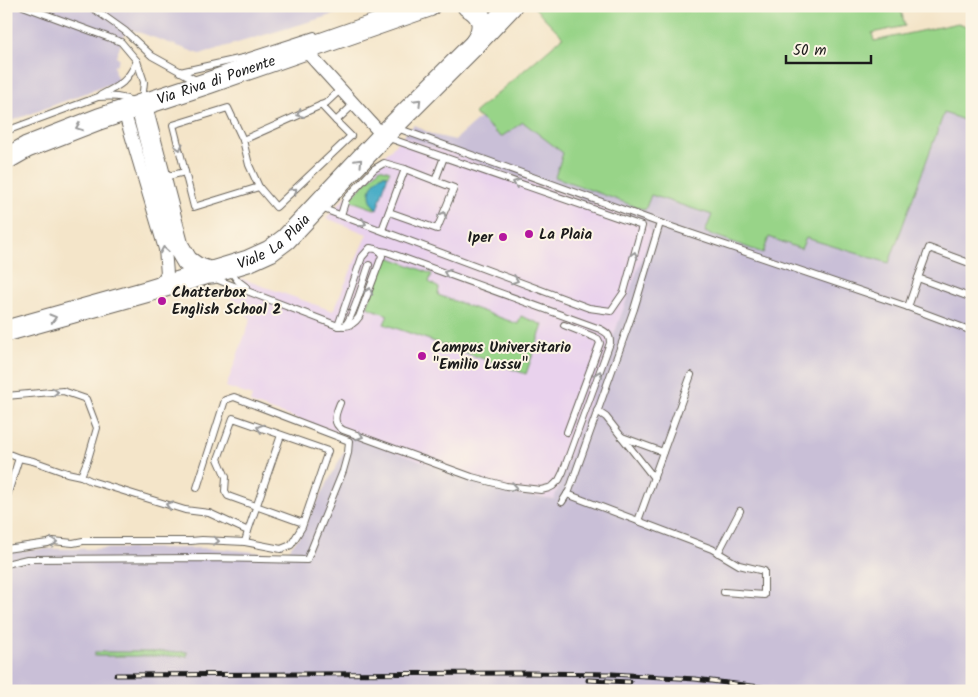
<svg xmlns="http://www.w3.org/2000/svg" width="978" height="697" font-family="Kalam,sans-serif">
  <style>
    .built { fill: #e9d2ed }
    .industrial { fill: #c9bfd7 }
    .green { fill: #98d488; stroke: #5a7852 }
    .water { fill: #47acc6; stroke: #326471 }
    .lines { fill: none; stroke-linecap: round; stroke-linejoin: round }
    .service-casing { stroke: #686259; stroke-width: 8 }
    .minor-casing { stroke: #686259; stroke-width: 14 }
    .primary-casing { stroke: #686259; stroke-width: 23 }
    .service { stroke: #fff; stroke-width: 6 }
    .minor { stroke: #fff; stroke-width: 12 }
    .primary { stroke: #fff; stroke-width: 21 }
    .rail-casing { stroke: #1c1c1c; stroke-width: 5 }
    .rail { stroke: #fcf5e5; stroke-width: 3; stroke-dasharray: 9; stroke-linecap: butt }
    .oneway { stroke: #999 }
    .poi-dot { fill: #b5179e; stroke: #fcf5e5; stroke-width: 2 }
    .labels { text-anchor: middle; stroke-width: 4; stroke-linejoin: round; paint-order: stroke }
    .street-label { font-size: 15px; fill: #1c1c1c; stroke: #fcf5e5 }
    .poi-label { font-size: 15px; font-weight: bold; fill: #1c1c1c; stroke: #fcf5e5; text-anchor: start }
  </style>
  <rect width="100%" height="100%" fill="#fcf5e5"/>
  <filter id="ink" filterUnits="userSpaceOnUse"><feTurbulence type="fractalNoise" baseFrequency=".02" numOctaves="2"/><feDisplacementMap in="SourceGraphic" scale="10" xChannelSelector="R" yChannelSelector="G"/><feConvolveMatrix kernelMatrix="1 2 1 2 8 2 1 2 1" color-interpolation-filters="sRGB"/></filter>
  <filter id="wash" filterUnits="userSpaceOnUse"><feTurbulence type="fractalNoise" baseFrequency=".0096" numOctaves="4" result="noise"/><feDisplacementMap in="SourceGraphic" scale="20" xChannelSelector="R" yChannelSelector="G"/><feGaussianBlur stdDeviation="1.12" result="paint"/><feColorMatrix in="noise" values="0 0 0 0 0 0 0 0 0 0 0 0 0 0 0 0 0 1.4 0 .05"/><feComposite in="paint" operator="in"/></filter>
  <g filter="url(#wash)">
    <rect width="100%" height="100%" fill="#f4e5c9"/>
    <path class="built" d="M403,136L646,224L652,233L555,499L515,494L359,440L250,403L252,396L226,387L251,318L246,315L249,305L231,299L240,278L333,311L367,234L326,218Z"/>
    <g class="industrial">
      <path d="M6,6H362L200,54L127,28L116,57L119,59L116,65H114L115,75L116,74L118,81L6,123Z"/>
      <path d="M958,23L972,28V691H6V553L39,549L214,548L284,555L298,538L346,448L347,435L515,494L554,499L651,233L646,223L403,136L414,125L433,135L455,140L480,118L661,88Z"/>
    </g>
    <g class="green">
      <path d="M533,6H900L905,26L872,33L874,41L958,23L972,28V123L944,113L889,263L806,238L801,249L769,237L763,253L705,232L712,215L651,195L645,210L555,177L563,153L523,122L501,137L474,113L563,37Z"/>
      <path d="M380,168L390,171L388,175H382L373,205L377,210L349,200Z"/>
      <path d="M386,256L432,274L429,282L439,288L438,295L518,324L521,316L543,325L526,374L384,324L388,315L367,307Z"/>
      <rect x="95" y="652" width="92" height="4"/>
    </g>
    <path class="water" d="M382,175H388L377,210C366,197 368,185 382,175Z"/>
  </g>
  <g filter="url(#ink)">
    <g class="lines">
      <defs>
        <g id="service">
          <path d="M23,6L121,42L137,61L144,82L142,101"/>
          <path d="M90,6L125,31L152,56L192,78L197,80"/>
          <path d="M180,72L243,58L314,35"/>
          <path d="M341,89L326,103L243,140L228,108L173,125L194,207L259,187L276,207L351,136L336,121L354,104"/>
          <path d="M101,95C121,85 127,82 137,61"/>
          <path d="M321,105L336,121"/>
          <path d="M397,128L660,223L634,309L569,491L562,502"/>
          <path d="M6,131L98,97C112,96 122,96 135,102"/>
          <path d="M243,140L249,165L259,187"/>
          <path d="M164,177L185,172"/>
          <path d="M435,181L444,157"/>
          <path d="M321,208L589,308L611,311L624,292L642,226L386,137"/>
          <path d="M341,215L346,199L374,169L384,163L405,169L454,188L437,229L389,212"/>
          <path d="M660,223L908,307"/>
          <path d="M382,230L405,169"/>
          <path d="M972,264L929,248L918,278L972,298"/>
          <path d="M229,269L238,281L246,287"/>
          <path d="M213,278L338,326C342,326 343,327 346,324C353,318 365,276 369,265"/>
          <path d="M918,278L908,307L972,331"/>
          <path d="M564,325L594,337L598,339L600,343L567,432"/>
          <path d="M338,326L362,257L370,248L376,249L380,251L382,256L359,317C355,323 351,326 344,326"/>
          <path d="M6,396L63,391L86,399L97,428L88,459L81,476"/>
          <path d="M340,403C336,413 331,423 343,430L472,477L506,486L541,490L549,488L553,486L559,480L563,472L610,343C610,334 607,333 600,329L387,252L380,251"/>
          <path d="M597,411L606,417L654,478"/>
          <path d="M622,437L663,452"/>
          <path d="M6,453L19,458L33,461L67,473L81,476L91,481L185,510L209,513L248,531"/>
          <path d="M567,494L712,549L739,565L764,571V595L724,592"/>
          <path d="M6,499L19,458"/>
          <path d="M638,521L691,375"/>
          <path d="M245,542L248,531L281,435"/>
          <path d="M6,549L48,543L53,541L73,543L83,541H191L202,540L245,542L281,549L291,545L302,527L328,451L233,418L218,459L226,477L225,491L228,496L303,523"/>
          <path d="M718,553L740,511"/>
          <path d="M6,564L27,559L207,558L307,560L343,471L348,453L349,441L234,397L225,400L197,488"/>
        </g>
        <g id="minor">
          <path d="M305,50L383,136"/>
          <path d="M124,111L165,249L167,274L163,280L155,287"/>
        </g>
        <g id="primary">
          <path d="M468,6C486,16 485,29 475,44"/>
          <path d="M141,105L178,246L187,261L197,268L212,273"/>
          <path id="s1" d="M6,159L27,147L99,119L208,83L429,6"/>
          <path id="s2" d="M6,331L149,291L248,261L270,251L286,239L383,136L475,44L511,6"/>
        </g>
      </defs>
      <use href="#service" class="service-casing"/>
      <use href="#minor" class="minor-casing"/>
      <use href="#primary" class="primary-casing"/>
      <use href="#service" class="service"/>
      <use href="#minor" class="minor"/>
      <use href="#primary" class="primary"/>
      <defs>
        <g id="rail">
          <path d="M116,675L525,673L612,674L695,679L791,691"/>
          <path d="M588,680L630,682"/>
        </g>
      </defs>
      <use href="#rail" class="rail-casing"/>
      <use href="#rail" class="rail"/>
    </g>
    <defs><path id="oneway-chevron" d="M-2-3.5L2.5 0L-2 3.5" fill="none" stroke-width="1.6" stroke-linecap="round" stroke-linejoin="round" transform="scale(1.25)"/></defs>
    <g class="oneway">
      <use href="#oneway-chevron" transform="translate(418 102) rotate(-45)"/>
      <use href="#oneway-chevron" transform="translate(300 114) rotate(156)"/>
      <use href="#oneway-chevron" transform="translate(79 127) rotate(159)"/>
      <use href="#oneway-chevron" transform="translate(179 147) rotate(75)"/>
      <use href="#oneway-chevron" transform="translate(359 162) rotate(-47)"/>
      <use href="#oneway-chevron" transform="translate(516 183) rotate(-161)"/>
      <use href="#oneway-chevron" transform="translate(294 191) rotate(-44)"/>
      <use href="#oneway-chevron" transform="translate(443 215) rotate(-67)"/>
      <use href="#oneway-chevron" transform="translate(363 223) rotate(20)"/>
      <use href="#oneway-chevron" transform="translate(164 250) rotate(-100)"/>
      <use href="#oneway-chevron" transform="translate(634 255) rotate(-75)"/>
      <use href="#oneway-chevron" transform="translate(447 273) rotate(-160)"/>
      <use href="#oneway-chevron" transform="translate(515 280) rotate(21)"/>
      <use href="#oneway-chevron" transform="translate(369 291) rotate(-70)"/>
      <use href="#oneway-chevron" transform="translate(53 318) rotate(-16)"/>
      <use href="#oneway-chevron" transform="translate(599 374) rotate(-70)"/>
      <use href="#oneway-chevron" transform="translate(55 392) rotate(-3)"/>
      <use href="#oneway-chevron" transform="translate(260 428) rotate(-161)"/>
      <use href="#oneway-chevron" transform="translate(360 436) rotate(20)"/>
      <use href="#oneway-chevron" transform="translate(514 487) rotate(8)"/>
      <use href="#oneway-chevron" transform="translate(169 505) rotate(-163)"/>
      <use href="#oneway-chevron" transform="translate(216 541) rotate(3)"/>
      <use href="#oneway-chevron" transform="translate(54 542) rotate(-4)"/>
    </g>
  </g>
  <g class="poi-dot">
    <circle cx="529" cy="234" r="5"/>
    <circle cx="503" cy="237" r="5"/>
    <circle cx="162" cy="301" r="5"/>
    <circle cx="422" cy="356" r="5"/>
  </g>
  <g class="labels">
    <g class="street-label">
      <text dy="5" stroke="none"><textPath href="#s1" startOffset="225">Via Riva di Ponente</textPath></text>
      <text dy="5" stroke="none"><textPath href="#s2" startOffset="284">Viale La Plaia</textPath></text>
    </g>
    <g class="poi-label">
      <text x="539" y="239">La Plaia</text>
      <text x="493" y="242" text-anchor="end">Iper</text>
      <text x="172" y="297">Chatterbox<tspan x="172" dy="17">English School 2</tspan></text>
      <text x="432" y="352">Campus Universitario<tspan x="432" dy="17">"Emilio Lussu"</tspan></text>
    </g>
  </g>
  <rect width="978" height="697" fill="none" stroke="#fcf5e5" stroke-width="25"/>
  <path d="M786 55v8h85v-8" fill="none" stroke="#1c1c1c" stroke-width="2.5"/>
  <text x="793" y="55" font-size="15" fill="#1c1c1c" stroke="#fcf5e5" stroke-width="4" paint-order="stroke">50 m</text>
</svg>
